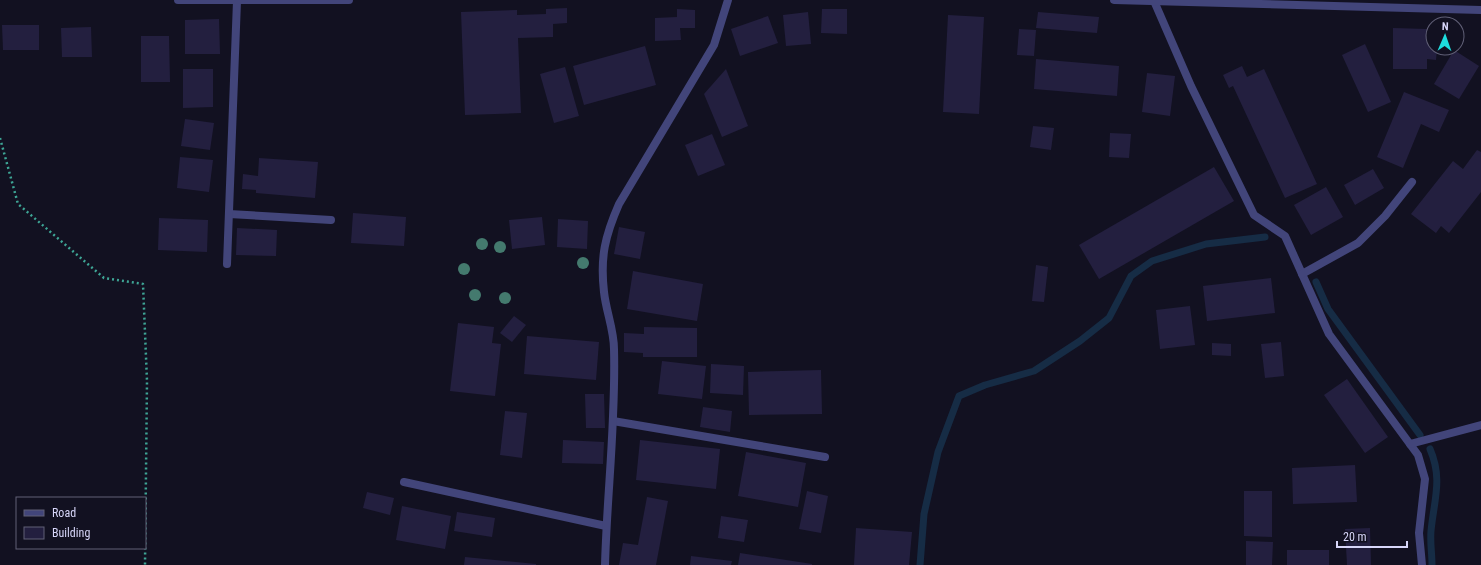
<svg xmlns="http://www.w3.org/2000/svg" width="1481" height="565" font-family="'Roboto Condensed',sans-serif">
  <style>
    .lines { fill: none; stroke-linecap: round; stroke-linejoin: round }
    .stream { stroke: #162c45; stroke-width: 7 }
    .building { fill: #231f3f }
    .path { stroke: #3ea595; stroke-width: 2.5; stroke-dasharray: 2 3; stroke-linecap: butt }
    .minor { stroke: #42457a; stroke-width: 8 }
    .tertiary { stroke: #42457a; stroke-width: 8 }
    .tree { fill: #447a6e }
  </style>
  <rect width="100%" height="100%" fill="#121121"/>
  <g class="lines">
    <g class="stream">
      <path d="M1316,282L1328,309L1420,435"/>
      <path d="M1430,449C1443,479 1434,500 1431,531C1430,542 1432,554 1432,565"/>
      <path d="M920,565L924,514L938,452L959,396L985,385L1034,371L1080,341L1109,318L1131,276L1152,261L1206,244L1265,237"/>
    </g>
  </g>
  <g class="building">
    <path d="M567,8V23L553,24V37L518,38L521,113L465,115L461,12L517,10V15L546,14V9Z"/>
    <path d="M677,9L695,10V28H680L681,40L655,41V18L677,17Z"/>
    <path d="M822,9H847V34L821,33Z"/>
    <path d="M808,12L811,44L786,46L783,15Z"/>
    <path d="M1038,12L1099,17L1097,33L1036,28Z"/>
    <path d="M948,15L984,17L979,114L943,112Z"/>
    <path d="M768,16L778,43L740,56L731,29Z"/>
    <path d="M219,19L220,54H185V20Z"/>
    <path d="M2,25H39V50H3Z"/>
    <path d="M91,27L92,57H62L61,28Z"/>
    <path d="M1393,28L1427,29V41H1433V48H1437L1436,60L1427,59V69H1393Z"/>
    <path d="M1019,29L1036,30L1034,56L1017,55Z"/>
    <path d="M141,36H169L170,82H141Z"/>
    <path d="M1365,44L1391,102L1368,112L1342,55Z"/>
    <path d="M645,46L656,85L584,105L573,66Z"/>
    <path d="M1454,50L1479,66L1459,99L1434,84Z"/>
    <path d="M1036,59L1119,66L1117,96L1034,89Z"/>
    <path d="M1242,66L1247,77L1264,69L1317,184L1285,198L1233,86L1229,88L1223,75Z"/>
    <path d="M565,67L579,116L554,123L540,74Z"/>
    <path d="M183,69H213V107L183,108Z"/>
    <path d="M726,69L748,126L722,137L704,94Z"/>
    <path d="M1147,73L1175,76L1170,116L1142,112Z"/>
    <path d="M1404,92L1449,110L1439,132L1421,124L1403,168L1377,157Z"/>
    <path d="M185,119L214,123L210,150L181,146Z"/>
    <path d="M1033,126L1054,128L1051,150L1030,147Z"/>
    <path d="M1110,133L1131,134L1129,158L1109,157Z"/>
    <path d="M712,134L725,165L698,176L685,145Z"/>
    <path d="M1477,150L1481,152V192L1449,233L1441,226L1436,233L1411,214L1453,161L1463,169Z"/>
    <path d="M180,157L213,160L209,192L177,188Z"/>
    <path d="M259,158L318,162L315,198L256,193V190L242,189L243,174L258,176Z"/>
    <path d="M1214,167L1234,201L1099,279L1079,245Z"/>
    <path d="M1373,169L1384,188L1355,205L1344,185Z"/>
    <path d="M1326,187L1343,217L1311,235L1294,205Z"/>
    <path d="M353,213L406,217L404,246L351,243Z"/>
    <path d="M542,217L545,245L512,249L509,220Z"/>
    <path d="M159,218L208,220L207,252L158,250Z"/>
    <path d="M558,219L588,221L587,249L557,247Z"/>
    <path d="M619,227L645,232L640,259L614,254Z"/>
    <path d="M237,228L277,230L276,256L236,255Z"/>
    <path d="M1036,265L1048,267L1044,302L1032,301Z"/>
    <path d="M633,271L703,284L697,321L627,309Z"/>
    <path d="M1271,278L1275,313L1207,321L1203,286Z"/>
    <path d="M1190,306L1195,345L1160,349L1156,310Z"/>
    <path d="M514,316L526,325L512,342L500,333Z"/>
    <path d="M458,323L494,327L492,343L501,344L495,396L450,391Z"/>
    <path d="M644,327L697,328V357H643V353L624,352V333L644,334Z"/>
    <path d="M527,336L599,342L596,380L524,374Z"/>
    <path d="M1281,342L1284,376L1265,378L1261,344Z"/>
    <path d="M1212,343L1231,344V356L1212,355Z"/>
    <path d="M662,361L706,366L702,399L658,394Z"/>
    <path d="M711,364L744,366L743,395L710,393Z"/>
    <path d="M821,370L822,414L749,415L748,372Z"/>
    <path d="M1347,379L1388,437L1365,453L1324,395Z"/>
    <path d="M585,394H604L605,428H586Z"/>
    <path d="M703,407L732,411L730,432L700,427Z"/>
    <path d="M505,411L527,413L522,458L500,455Z"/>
    <path d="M563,440L604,442L603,464L562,463Z"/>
    <path d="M640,440L720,449L716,489L636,480Z"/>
    <path d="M746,452L806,463L798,507L738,496Z"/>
    <path d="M1355,465L1357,502L1293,504L1292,468Z"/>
    <path d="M807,491L828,496L821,533L799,529Z"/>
    <path d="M1244,491H1272V537L1244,536Z"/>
    <path d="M367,492L394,498L390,515L363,508Z"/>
    <path d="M647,497L668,501L656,565H619L623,543L638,545Z"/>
    <path d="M402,506L451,516L445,549L396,540Z"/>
    <path d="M457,512L495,518L492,537L454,531Z"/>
    <path d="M721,516L748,520L744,542L718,538Z"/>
    <path d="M856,528L912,532L909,565H854Z"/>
    <path d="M1370,528L1371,565H1347L1345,529Z"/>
    <path d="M1246,541L1273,542L1272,565H1246Z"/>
    <rect x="1287" y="550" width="42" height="15"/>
    <path d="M740,553L812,564V565H738Z"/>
    <path d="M691,556L732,561L731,565H690Z"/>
    <path d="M465,557L536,564V565H464Z"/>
  </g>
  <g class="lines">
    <path class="path" d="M0,138L18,204L104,278L143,284L147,381L145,565"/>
    <g class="minor">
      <path d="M1154,1L1191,86L1254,215L1285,236L1329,334L1418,455L1425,479L1419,533L1422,565"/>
      <path d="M229,214L331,220"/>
      <path d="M227,264L237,1"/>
      <path d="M1302,274L1358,243L1385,216L1412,182"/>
      <path d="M613,421L825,457"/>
      <path d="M1410,444L1481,425"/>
      <path d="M404,482L606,526"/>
      <path d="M605,565C607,493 616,421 614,349C614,330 606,311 604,292C600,257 605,236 619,204L714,45L728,0"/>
    </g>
    <g class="tertiary">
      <path d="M178,0H349"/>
      <path d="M1114,0L1481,10"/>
    </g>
  </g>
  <g class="tree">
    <circle cx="482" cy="244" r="6"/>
    <circle cx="500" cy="247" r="6"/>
    <circle cx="583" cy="263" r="6"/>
    <circle cx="464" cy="269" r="6"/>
    <circle cx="475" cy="295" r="6"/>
    <circle cx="505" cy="298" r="6"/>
  </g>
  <rect x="16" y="497" width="130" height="52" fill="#121121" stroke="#616077"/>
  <rect x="24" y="510" width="20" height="6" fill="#42457a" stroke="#616077"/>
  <text x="52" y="517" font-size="12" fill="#d7d6f9">Road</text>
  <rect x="24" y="527" width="20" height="12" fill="#231f3f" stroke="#616077"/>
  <text x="52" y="537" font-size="12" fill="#d7d6f9">Building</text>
  <g transform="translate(1445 36) rotate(2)"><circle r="19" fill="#121121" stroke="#616077"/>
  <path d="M0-3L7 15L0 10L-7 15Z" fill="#1eddde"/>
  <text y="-6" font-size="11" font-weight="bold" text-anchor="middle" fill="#d7d6f9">N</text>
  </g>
  <path d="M1337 541v6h70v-6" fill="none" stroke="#d7d6f9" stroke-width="2"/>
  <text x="1343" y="541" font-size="12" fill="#d7d6f9" stroke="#121121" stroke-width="3" paint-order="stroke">20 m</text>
</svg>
